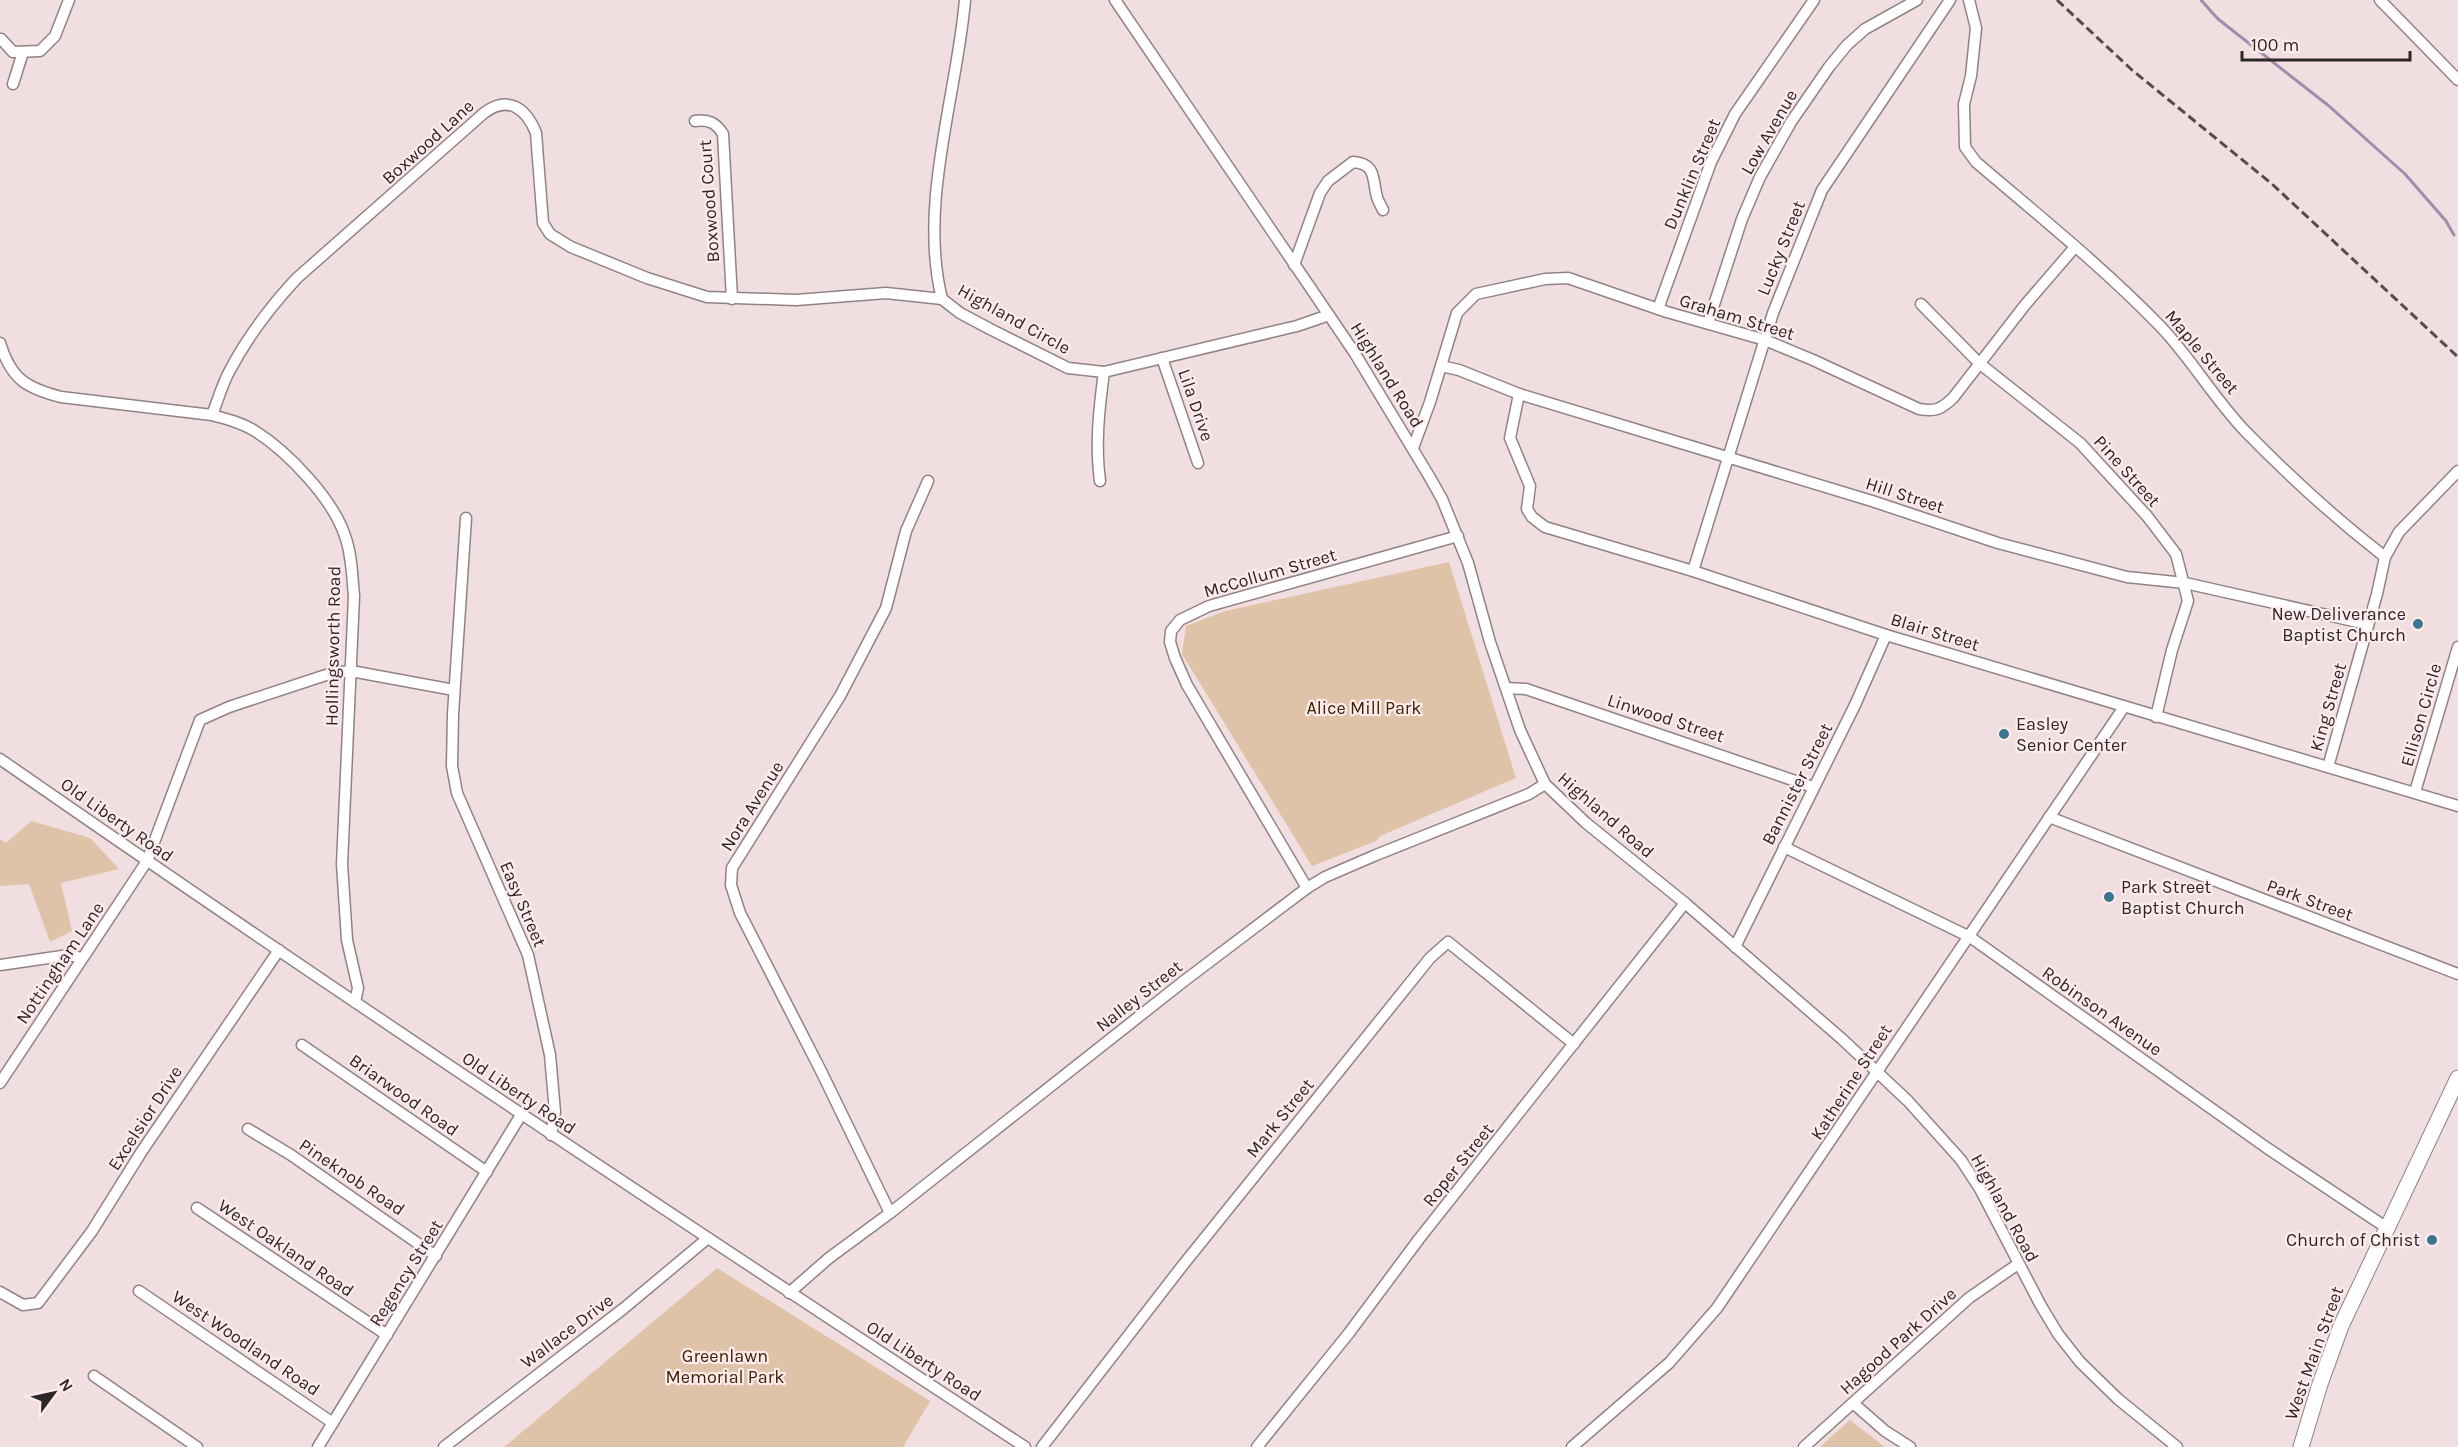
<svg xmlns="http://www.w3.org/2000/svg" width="2458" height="1447" font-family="Karla,sans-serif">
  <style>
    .green { fill: #dec3a8 }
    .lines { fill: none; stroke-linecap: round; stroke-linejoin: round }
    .stream { stroke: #a08dad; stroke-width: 3 }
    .street-casing { stroke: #938284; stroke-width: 13 }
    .secondary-casing { stroke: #938284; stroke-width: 17 }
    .street { stroke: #fff; stroke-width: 10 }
    .secondary { stroke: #fff; stroke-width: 15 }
    .rail { stroke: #544b4c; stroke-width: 3; stroke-dasharray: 9 4.5; stroke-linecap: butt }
    .poi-dot { fill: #3a778e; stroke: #feebed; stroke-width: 2 }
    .labels { text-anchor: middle; stroke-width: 4.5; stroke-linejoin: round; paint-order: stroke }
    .street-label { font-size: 18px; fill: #2d2627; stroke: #feebed }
    .poi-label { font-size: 18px; fill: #2d2627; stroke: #feebed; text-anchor: end }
    .park-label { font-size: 18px; fill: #3e2300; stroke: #feebed }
  </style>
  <rect width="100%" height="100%" fill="#f0dee0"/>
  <g class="green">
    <path d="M1449,562L1516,778L1380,836L1376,841L1312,866L1182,654L1186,626L1225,611Z"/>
    <path d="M31,821L90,838L119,869L61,883L72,931L50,942L29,884L0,886V839L6,843Z"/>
    <path d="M717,1268L930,1401L903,1447H504Z"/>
    <path d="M1850,1420L1885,1447H1820Z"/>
  </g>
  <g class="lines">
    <path class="stream" d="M2201,0L2218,19L2329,106L2405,174L2446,221L2454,235"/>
    <defs>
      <g id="street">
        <path d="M965,0C957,95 918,204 942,299L960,313L990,329L1068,368L1104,372L1297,326L1329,315"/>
        <path d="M1115,0L1354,352L1429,476L1442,499L1468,563L1490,642L1520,730L1545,784L1586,823L1685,903L1842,1039L1908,1101L1961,1160L1980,1189L2040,1304L2058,1334L2080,1362L2118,1399L2177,1447"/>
        <path d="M1969,0L1976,28L1971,76L1964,104L1965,147L1976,162C2038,215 2103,267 2160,326C2191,358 2214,399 2246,432C2289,476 2336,519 2385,557"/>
        <path d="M2380,0L2458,80"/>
        <path d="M1,39L13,52L40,51L55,36L69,0"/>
        <path d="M13,84L23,52"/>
        <path d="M695,121C709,119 716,123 723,134L732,299"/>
        <path d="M1294,265L1320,193L1328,181L1353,162C1377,164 1372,179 1377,197C1378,201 1381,206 1383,210"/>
        <path d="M1921,304L1979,363L2080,443L2147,516L2176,554L2188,601L2172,650L2156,717"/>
        <path d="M1658,309L1711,162L1735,114L1814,0"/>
        <path d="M1708,323L1742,219L1760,177L1791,122L1829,67L1847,45L1865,29L1917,0"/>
        <path d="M0,343C11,379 26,388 61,397L212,415C227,419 242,423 255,431C288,452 333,499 345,536C352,555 352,576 354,596L342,864L347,940L358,988L355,1002"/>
        <path d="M1162,358L1198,463"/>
        <path d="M1441,366L1459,370L1519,394L1872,501L1998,543L2127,577L2185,583L2367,624"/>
        <path d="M1519,394L1510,438L1530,486L1527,509L1532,517L1545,527L1693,571L1886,635L2458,806"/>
        <path d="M212,415C218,400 222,385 229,372C247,337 271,306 297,278L484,113C508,95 526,108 536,133L543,223L550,234L571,247L647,278L707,297L796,300L886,293L942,299"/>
        <path d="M1413,448L1430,402L1457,313L1476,294L1545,279L1568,278L1667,312L1765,340L1813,360L1919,409C1936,412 1941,409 1953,398L2025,305L2075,247"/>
        <path d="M1100,481C1095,445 1099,409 1104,372"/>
        <path d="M466,518L453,714L452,766L457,793L528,955L550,1055L555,1112L551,1135"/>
        <path d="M1693,571L1773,313L1822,190L1950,0"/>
        <path d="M1506,688L1526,689L1813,787"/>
        <path d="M0,759C338,994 681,1221 1025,1447"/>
        <path d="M2328,767L2377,594L2385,557L2399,532L2458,471"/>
        <path d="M2415,792L2458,647"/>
        <path d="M2049,817L2458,974"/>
        <path d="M1784,847L1970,937L2267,1148L2387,1228"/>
        <path d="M1307,888L1187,685L1175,658L1170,642L1171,631L1180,620L1209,606L1458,536"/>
        <path d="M1735,947L1855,705L1886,635"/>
        <path d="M0,965L69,955L82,958"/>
        <path d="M302,1045L487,1172"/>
        <path d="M0,1083L147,861L200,720L229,707L332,673L351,671L454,690"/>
        <path d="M248,1129L291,1155L436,1256"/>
        <path d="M197,1208L387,1335"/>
        <path d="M890,1213L821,1071L740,913L731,885L732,868L840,696L886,608L906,531L928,481"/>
        <path d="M139,1291L333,1423"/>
        <path d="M0,1292L23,1305L38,1303L92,1231L142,1151L279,950"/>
        <path d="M789,1293L829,1258L890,1213L1184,981L1307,888L1325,877L1376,855L1529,794L1545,784"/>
        <path d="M94,1376L197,1447"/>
        <path d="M1853,1403L1885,1431L1910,1447"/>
        <path d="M318,1447L521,1115"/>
        <path d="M444,1447L623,1309L708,1238"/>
        <path d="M1042,1447L1183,1265L1430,958L1448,942L1574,1044"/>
        <path d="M1257,1447L1349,1333L1419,1239L1685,903"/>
        <path d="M1572,1447L1669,1363L1717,1308L2124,707"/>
        <path d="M1804,1447L1969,1298L2018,1264"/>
      </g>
      <path id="secondary" d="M2301,1447L2320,1384L2341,1326L2458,1078"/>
    </defs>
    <use href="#street" class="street-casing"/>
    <use href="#secondary" class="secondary-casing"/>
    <use href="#street" class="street"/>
    <use href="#secondary" class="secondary"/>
    <path class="rail" d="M2057,0L2132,70L2272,184L2458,357"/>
  </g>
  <g class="poi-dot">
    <circle cx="2418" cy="624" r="6"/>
    <circle cx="2004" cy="734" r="6"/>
    <circle cx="2109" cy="897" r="6"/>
    <circle cx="2432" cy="1240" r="6"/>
  </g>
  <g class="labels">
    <g class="street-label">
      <text transform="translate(1769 132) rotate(-60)" y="6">Low Avenue</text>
      <text transform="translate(428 142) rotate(-42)" y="6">Boxwood Lane</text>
      <text transform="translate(1692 174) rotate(-67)" y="6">Dunklin Street</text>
      <text transform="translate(709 201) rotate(-94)" y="6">Boxwood Court</text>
      <text transform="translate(1781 248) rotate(-68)" y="6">Lucky Street</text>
      <text transform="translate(1737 317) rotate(17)" y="6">Graham Street</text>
      <text transform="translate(1014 319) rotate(29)" y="6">Highland Circle</text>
      <text transform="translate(2202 352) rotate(50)" y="6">Maple Street</text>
      <text transform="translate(1387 375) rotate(58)" y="6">Highland Road</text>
      <text transform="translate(1196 405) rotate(71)" y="6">Lila Drive</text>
      <text transform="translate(2127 471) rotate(48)" y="6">Pine Street</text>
      <text transform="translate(1905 495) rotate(18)" y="6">Hill Street</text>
      <text transform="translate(1270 573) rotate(-16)" y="6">McCollum Street</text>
      <text transform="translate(1935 632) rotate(17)" y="6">Blair Street</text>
      <text transform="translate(333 646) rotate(-89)" y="6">Hollingsworth Road</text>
      <text transform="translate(2328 707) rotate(-74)" y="6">King Street</text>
      <text transform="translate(2421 715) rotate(-74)" y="6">Ellison Circle</text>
      <text transform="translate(1666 718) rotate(18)" y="6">Linwood Street</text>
      <text transform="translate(1797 784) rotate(-63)" y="6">Bannister Street</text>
      <text transform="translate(752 806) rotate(-58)" y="6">Nora Avenue</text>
      <text transform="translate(1606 815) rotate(41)" y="6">Highland Road</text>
      <text transform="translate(117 820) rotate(35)" y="6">Old Liberty Road</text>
      <text transform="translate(2310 900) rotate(20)" y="6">Park Street</text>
      <text transform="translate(523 904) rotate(67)" y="6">Easy Street</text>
      <text transform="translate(60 963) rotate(-56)" y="6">Nottingham Lane</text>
      <text transform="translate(1139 996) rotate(-38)" y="6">Nalley Street</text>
      <text transform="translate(2102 1011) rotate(35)" y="6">Robinson Avenue</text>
      <text transform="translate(1851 1082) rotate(-57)" y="6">Katherine Street</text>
      <text transform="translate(519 1093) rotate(34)" y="6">Old Liberty Road</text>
      <text transform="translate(404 1095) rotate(35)" y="6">Briarwood Road</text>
      <text transform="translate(145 1118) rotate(-57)" y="6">Excelsior Drive</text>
      <text transform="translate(1280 1118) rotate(-51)" y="6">Mark Street</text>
      <text transform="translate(1458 1165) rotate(-51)" y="6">Roper Street</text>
      <text transform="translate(352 1177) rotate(34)" y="6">Pineknob Road</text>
      <text transform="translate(2005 1208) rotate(61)" y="6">Highland Road</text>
      <text transform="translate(286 1248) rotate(34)" y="6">West Oakland Road</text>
      <text transform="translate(406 1273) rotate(-58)" y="6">Regency Street</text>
      <text transform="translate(567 1331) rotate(-37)" y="6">Wallace Drive</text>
      <text transform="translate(1898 1341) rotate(-42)" y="6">Hagood Park Drive</text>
      <text transform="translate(246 1343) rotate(34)" y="6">West Woodland Road</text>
      <text transform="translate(2314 1353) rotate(-70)" y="6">West Main Street</text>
      <text transform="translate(924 1361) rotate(33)" y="6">Old Liberty Road</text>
    </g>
    <g class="poi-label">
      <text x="2406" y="620">New Deliverance<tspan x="2406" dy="21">Baptist Church</tspan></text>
      <text x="2016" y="730" text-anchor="start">Easley<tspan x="2016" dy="21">Senior Center</tspan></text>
      <text x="2121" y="893" text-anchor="start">Park Street<tspan x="2121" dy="21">Baptist Church</tspan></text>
      <text x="2420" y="1246">Church of Christ</text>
    </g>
    <g class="park-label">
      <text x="1364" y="714">Alice Mill Park</text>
      <text x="725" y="1362">Greenlawn<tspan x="725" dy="21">Memorial Park</tspan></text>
    </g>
  </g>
  <g transform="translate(54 1393) rotate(57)" stroke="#feebed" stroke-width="4.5" paint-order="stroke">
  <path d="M0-4.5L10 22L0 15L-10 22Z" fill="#2d2627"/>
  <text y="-9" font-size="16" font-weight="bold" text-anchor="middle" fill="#2d2627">N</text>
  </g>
  <path d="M2242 51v9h168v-9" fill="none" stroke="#2d2627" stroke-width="3"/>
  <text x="2251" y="51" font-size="18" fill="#2d2627" stroke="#feebed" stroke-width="4.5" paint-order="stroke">100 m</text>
</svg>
